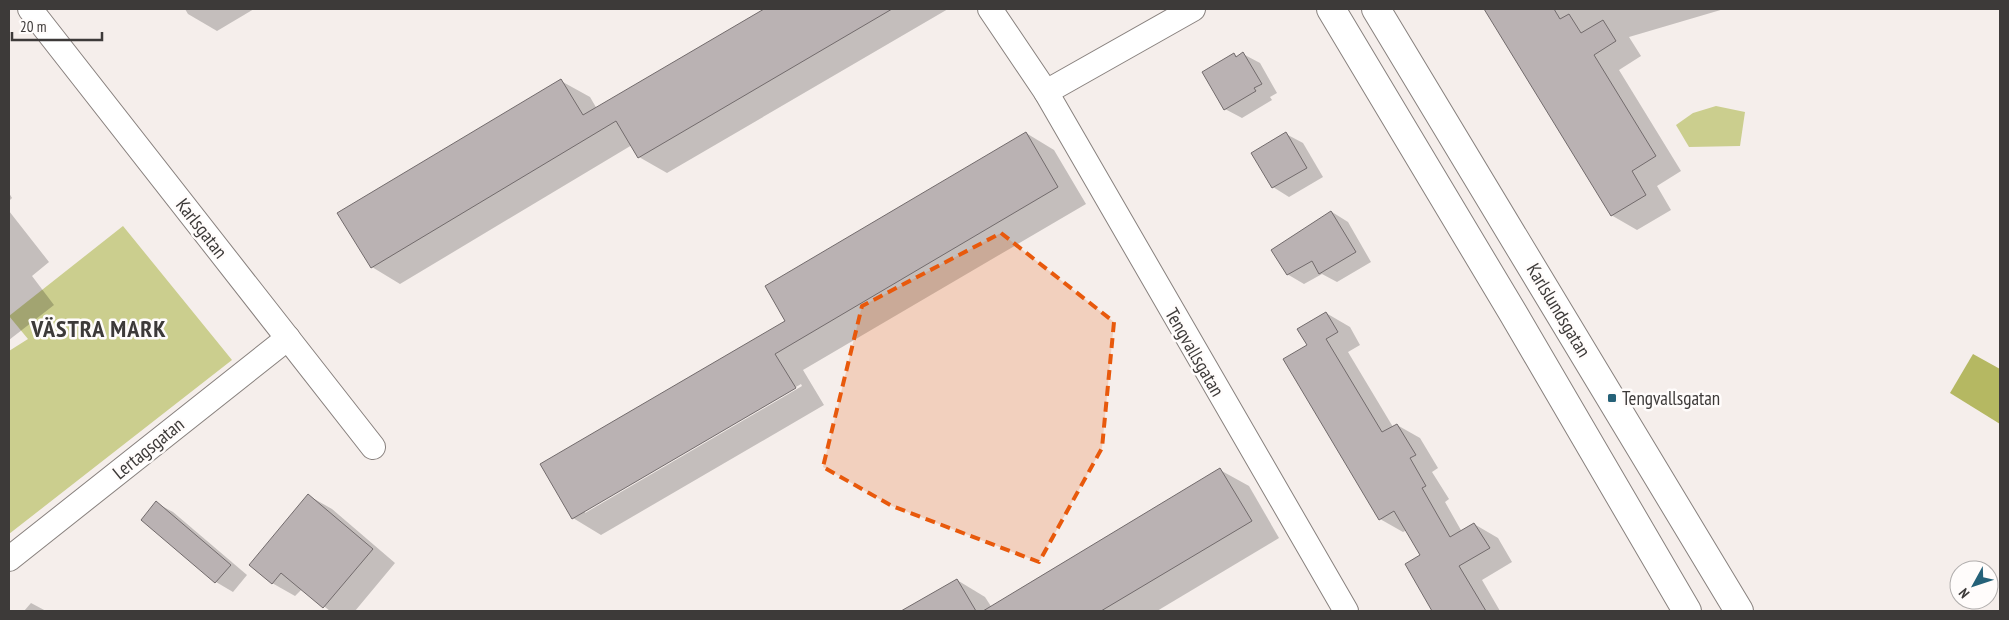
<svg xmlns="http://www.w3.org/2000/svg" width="2009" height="620" font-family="'PT Sans Narrow',sans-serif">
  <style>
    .green { fill: #cbce8e }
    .forest { fill: #b5b862 }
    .shadow { fill: #0003; fill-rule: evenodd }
    .building { fill: #bab2b3; stroke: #726b6c }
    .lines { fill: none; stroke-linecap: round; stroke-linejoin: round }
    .street-casing { stroke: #88817e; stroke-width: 26 }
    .secondary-casing { stroke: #88817e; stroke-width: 30 }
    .street { stroke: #fff; stroke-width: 24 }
    .secondary { stroke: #fff; stroke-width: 28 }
    .marked { fill: #e8590c; fill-opacity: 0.2; stroke: #e8590c; stroke-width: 4; stroke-dasharray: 10 6; stroke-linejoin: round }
    .poi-dot { fill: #256178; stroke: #fffcfb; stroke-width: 2 }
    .labels { text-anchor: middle; stroke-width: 5; stroke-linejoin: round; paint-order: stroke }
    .street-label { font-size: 19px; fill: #3d3a39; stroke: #fffcfb }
    .poi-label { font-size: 19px; fill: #3d3a39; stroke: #fffcfb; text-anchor: start }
    .district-label { font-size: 24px; font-weight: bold; letter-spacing: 1px; fill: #3d3a39; stroke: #fffcfb }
  </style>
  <rect width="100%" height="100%" fill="#f5eeeb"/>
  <g class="green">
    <path d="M1716,106L1745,112L1740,146L1689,147L1676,125L1693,113Z"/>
    <path d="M123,226L232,360L9,534V351L28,339L9,316Z"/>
  </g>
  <path class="forest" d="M1973,354L2000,369V424L1950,393Z"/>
  <g class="shadow">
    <path d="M185,9H254L217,31L188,14Z"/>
    <path d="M767,9H948L667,173L639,157L632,145L400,284L372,267L561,81L590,97L597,109Z"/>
    <path d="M1486,9H1724L1629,37L1641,56L1619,70L1681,171L1657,186L1671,210L1637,230L1611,215Z"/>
    <path d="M1234,54L1238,57L1243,54L1260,63L1277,93L1270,97L1272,100L1242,118L1225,109Z"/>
    <path d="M1026,133L1054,150L1086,204L803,370L824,405L601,535L573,518L787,321ZM801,384L802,386L585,513V510Z"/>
    <path d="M1286,134L1303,143L1323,177L1289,197L1273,187Z"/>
    <path d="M9,193L12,198L9,201Z"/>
    <path d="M9,211L49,262L32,276L54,305L9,340Z"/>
    <path d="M1332,212L1348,222L1371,262L1337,282L1322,274L1304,284L1287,274Z"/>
    <path d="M1326,313L1350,327L1360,345L1348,352L1393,427L1397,425L1420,438L1438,468L1432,472L1449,499L1445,502L1462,532L1474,524L1498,538L1512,562L1482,580L1500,611H1434L1406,564L1422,555L1407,530L1403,532L1380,519L1308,346Z"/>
    <path d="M1220,470L1249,486L1279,538L1157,611H1006L1000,602Z"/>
    <path d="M309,496L332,509L395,563L355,611H330L302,589L295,596L272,583Z"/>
    <path d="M156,503L173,512L247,575L233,592L216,582L142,520Z"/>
    <path d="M957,580L985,597L994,611H904Z"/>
    <path d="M31,603L46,611H24Z"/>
  </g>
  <g class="building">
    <path d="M764,9H892L638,158L616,121L371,268L337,213L561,79L583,115Z"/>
    <path d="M1484,9H1554L1560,19L1569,14L1581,33L1603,20L1616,41L1594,55L1656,156L1632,171L1646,195L1611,216Z"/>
    <path d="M1243,52L1262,84L1254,88L1256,91L1224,110L1202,72L1234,53L1236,57Z"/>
    <path d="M1026,132L1058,187L775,354L796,388L572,519L540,464L785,321L765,286Z"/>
    <path d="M1286,132L1307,168L1272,188L1251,153Z"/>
    <path d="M1331,211L1356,252L1319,274L1312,261L1287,275L1271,250Z"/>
    <path d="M1326,312L1338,332L1326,339L1382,432L1397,424L1416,455L1410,458L1426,486L1422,488L1450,537L1474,523L1490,548L1459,566L1486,611H1432L1405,564L1420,555L1394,511L1379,520L1283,359L1307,345L1297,329Z"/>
    <path d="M1220,468L1252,521L1101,611H983Z"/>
    <path d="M308,494L373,549L323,608L281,573L272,584L249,565Z"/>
    <path d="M156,501L231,565L215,583L141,520Z"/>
    <path d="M957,579L976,611H901Z"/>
  </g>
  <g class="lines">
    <defs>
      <g id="street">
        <path d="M30,9L373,447"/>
        <path d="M990,9L1046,92L1346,611"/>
        <path d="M1046,92L1193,9"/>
        <path d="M9,559L288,338"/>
      </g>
      <g id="secondary">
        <path d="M1331,9L1513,313L1687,611"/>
        <path d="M1376,9L1739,611"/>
      </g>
    </defs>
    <use href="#street" class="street-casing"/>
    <use href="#secondary" class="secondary-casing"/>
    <use href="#street" class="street"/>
    <use href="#secondary" class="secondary"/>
  </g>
  <path class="marked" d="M1001,233L1114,322L1102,448L1039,562L892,506L823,467L862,306Z"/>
  <rect class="poi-dot" x="1607" y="393" width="10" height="10" rx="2.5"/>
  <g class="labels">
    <g class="street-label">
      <text transform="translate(202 228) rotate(52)" y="7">Karlsgatan</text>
      <text transform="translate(1559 310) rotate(59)" y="7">Karlslundsgatan</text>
      <text transform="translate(1195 352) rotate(60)" y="7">Tengvallsgatan</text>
      <text transform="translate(148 448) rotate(-39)" y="7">Lertagsgatan</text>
    </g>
    <g class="poi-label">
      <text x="1622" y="405">Tengvallsgatan</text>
    </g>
    <g class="district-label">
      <text x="99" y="337">VÄSTRA MARK</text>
    </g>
  </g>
  <rect width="2009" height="620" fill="none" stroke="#3d3a39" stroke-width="20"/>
  <g transform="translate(1974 585) rotate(230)"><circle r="24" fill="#fffcfb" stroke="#b1aead"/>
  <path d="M0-4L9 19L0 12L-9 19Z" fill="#256178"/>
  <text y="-8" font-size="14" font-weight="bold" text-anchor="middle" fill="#3d3a39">N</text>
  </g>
  <path d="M12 32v8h90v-8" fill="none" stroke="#3d3a39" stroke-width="2.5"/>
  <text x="20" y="32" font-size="15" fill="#3d3a39" stroke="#fffcfb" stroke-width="4" paint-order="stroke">20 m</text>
</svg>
